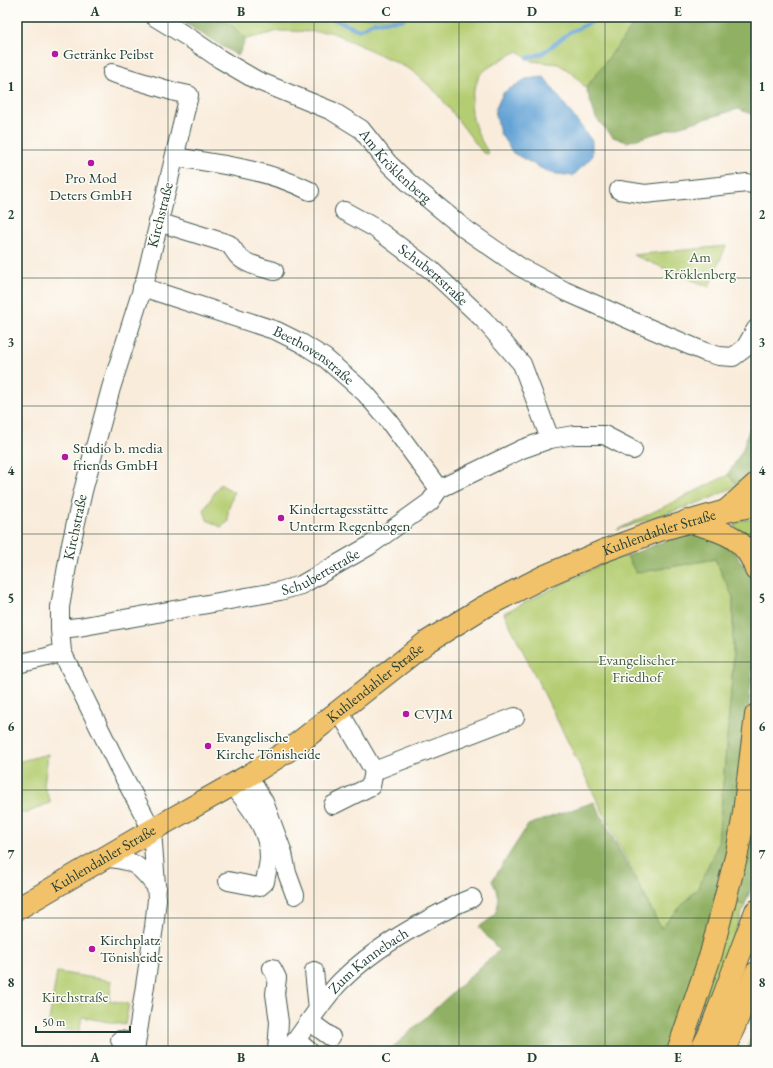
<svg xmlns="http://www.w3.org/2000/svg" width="773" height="1068" font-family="'EB Garamond',serif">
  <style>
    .green { fill: #b5cd72; stroke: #6a8553 }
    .forest { fill: #90b064; stroke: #58764c }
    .water { fill: #64a3d6; stroke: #427085 }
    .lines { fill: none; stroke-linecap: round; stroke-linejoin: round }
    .stream { stroke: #64a3d6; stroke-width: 4 }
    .minor-casing { stroke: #40574d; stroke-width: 20 }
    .major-casing { stroke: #40574d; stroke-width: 24 }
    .highway-casing { stroke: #40574d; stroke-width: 24 }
    .minor { stroke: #fff; stroke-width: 18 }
    .major { stroke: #f2c26a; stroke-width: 22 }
    .highway { stroke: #f2c26a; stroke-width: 22 }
    .grid { fill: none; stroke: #1f3d34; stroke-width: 1; stroke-opacity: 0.55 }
    .poi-dot { fill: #b5179e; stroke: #fdfcf7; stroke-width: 1.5 }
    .labels { text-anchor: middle; stroke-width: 3; stroke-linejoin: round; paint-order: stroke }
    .poi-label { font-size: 15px; fill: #1f3d34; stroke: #fdfcf7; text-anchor: start }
    .street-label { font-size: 15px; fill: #1f3d34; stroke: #fdfcf7 }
    .park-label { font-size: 15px; fill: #446144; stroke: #fdfcf7 }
    .neatline { fill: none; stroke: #1f3d34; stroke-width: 1.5 }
    .grid-label { font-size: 13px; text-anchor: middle; font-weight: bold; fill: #1f3d34 }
  </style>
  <rect width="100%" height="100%" fill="#fdfcf7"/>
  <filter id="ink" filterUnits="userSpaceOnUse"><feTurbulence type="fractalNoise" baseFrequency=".025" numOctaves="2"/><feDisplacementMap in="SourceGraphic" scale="8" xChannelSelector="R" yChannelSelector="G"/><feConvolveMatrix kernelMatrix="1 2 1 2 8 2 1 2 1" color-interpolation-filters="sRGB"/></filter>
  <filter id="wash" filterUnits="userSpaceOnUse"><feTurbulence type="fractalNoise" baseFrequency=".012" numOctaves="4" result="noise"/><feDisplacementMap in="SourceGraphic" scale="16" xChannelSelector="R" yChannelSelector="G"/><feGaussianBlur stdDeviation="0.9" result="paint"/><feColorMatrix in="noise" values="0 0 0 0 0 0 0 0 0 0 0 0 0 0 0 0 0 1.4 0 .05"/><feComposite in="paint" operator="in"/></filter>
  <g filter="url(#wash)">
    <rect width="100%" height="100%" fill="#f9ecdb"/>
    <g class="green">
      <path d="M217,17H636L631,28L586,88L572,73L558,64L532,61L518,51C508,56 486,67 479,76C478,78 477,82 476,85C465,110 476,132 489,154L483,153L439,95L413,71L383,56L331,32L279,31L246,39L234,27Z"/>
      <path d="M726,246L709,287L633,255Z"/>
      <path d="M728,475L738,485L709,499L617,530Z"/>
      <path d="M220,484L234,492L228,511V522L221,527L207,520L204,510Z"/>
      <path d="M756,519V550L734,526L741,520Z"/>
      <path d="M627,556L636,573L715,559L733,597V666L718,845L698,888L661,929L504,613L608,561Z"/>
      <path d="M48,754L44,786L51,802L27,813L17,811V762Z"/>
      <path d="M731,902L745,905L702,1021L688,1051Z"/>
      <path d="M57,972L112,981L109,1000L129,1004L125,1025L82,1017L79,1032L48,1027Z"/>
    </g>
    <g class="forest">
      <path d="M175,17H217L234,27L246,39L238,56Z"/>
      <path d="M636,17H756V116L738,109L627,142L613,137L596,118L586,88L631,28Z"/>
      <path d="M756,408V466L749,475L738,485L728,475L743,449Z"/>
      <path d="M686,535H706L727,542L750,574L755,599L752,670L746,743L729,851L702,951L670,1051H389L499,950L479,927C483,924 488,921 492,917C502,906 498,892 492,881L528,825L594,802L661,928L698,888L718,844L733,666V597L715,559L636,573L627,556L665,541Z"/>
      <path d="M756,767V874L745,905L731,902Z"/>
      <path d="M756,1026V1051H746Z"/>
    </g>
    <path class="water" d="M544,77L592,141V157L573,176L550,173L513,153L500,133L495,110L503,93L526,79Z"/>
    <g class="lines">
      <g class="stream">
        <path d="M328,17L359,30L374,22L402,20L405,17"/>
        <path d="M528,58L543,53L570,32L603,17"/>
      </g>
    </g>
  </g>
  <g filter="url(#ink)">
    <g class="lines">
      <defs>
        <g id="minor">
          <path id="s1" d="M155,17L191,39L220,59L256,80L332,111L361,129L388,163L409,183L465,229L520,267L565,291L637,323L705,352L719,356L733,357L745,348L756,329"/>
          <path d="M112,73L175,92L189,95L146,277L111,388L83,491L70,549L60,607V629L62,652L118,766L152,830L157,899L154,927L135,1051"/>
          <path d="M175,157C220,164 269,170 310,191"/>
          <path d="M619,190L645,194L747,183L756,185"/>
          <path id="s2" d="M344,211L375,228L431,270L483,319L522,364L550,439"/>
          <path d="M158,222L229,244C233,248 235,253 239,257C247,265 264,268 274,271"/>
          <path id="s3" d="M142,287L277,331L301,343L325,358L365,393L389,421L439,489"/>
          <path id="s4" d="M60,629L79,627L280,591L301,585L369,546L430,502L439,489L522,449L550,439L574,435H604L633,450"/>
          <path d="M17,664L47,657L62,652"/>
          <path d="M339,711L374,771L515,717"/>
          <path d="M248,776L264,802L283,853L287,873L295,895"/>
          <path d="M333,805L371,786L374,771"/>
          <path d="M105,858C134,859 140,866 157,888"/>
          <path d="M228,881L259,887L265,882C266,874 269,865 269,857C269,829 249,806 233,785"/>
          <path d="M272,968L277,978L275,994L279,1022L277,1051"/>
          <path d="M314,971L318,1009"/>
          <path d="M310,1022L331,1037"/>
          <path d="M120,1040L136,1043"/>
          <path d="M296,1040L309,1051"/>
          <path id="s5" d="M288,1051C306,1028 321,1001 341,981C373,949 413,927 452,907C459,903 465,901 472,898"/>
        </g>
        <g id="major">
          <path id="s6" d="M17,909L152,830L248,776L292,748L427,642L482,608L545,576L603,551L660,530L726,511L756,505"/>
        </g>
        <g id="highway">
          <path d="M726,511L756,484"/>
          <path d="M687,521C718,530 746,535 756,570"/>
          <path d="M678,1051L711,954L737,853L743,820L756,715"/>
          <path d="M701,1051L709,1035L756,911"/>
          <path d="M724,1051L756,973"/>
        </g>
      </defs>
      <use href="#minor" class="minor-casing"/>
      <use href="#major" class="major-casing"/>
      <use href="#highway" class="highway-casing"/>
      <use href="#minor" class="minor"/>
      <use href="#major" class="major"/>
      <use href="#highway" class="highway"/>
    </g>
  </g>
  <path class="grid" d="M168,17V1051M314,17V1051M459,17V1051M605,17V1051M17,150H756M17,278H756M17,406H756M17,534H756M17,662H756M17,790H756M17,918H756"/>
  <g class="poi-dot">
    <circle cx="55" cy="54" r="4"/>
    <circle cx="91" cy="163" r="4"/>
    <circle cx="65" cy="457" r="4"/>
    <circle cx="281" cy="518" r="4"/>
    <circle cx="406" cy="714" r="4"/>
    <circle cx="208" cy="746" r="4"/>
    <circle cx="92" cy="949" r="4"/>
  </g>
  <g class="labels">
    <g class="poi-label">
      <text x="63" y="59">Getränke Peibst</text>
      <text x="91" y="183" text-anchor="middle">Pro Mod<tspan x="91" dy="17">Deters GmbH</tspan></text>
      <text x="73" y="453">Studio b. media<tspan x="73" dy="17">friends GmbH</tspan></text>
      <text x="289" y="514">Kindertagesstätte<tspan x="289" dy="17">Unterm Regenbogen</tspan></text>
      <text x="414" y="719">CVJM</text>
      <text x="216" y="742">Evangelische<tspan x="216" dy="17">Kirche Tönisheide</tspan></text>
      <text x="100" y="945">Kirchplatz<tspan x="100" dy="17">Tönisheide</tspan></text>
    </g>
    <g class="street-label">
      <text dy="5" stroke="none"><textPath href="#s1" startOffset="286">Am Kröklenberg</textPath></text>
      <text transform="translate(160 215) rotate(-76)" y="5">Kirchstraße</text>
      <text dy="5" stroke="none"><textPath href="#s2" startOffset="110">Schubertstraße</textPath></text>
      <text dy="5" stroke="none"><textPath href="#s3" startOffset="186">Beethovenstraße</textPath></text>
      <text transform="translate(75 527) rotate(-78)" y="5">Kirchstraße</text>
      <text dy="5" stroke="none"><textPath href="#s6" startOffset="748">Kuhlendahler Straße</textPath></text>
      <text dy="5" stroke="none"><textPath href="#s4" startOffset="268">Schubertstraße</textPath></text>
      <text dy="5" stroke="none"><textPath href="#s6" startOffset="424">Kuhlendahler Straße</textPath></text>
      <text dy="5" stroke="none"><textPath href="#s6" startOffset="100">Kuhlendahler Straße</textPath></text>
      <text dy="5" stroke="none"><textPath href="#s5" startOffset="122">Zum Kannebach</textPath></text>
    </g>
    <g class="park-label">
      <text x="700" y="262">Am<tspan x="700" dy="17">Kröklenberg</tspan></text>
      <text x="637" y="665">Evangelischer<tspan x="637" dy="17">Friedhof</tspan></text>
      <text x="75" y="1002">Kirchstraße</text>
    </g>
  </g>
  <rect width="773" height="1068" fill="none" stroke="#fdfcf7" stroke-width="44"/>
  <path d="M36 1026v6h94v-6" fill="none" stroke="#1f3d34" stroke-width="2"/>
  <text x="42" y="1026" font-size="12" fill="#1f3d34" stroke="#fdfcf7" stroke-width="3" paint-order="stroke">50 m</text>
  <rect x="22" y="22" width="729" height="1024" class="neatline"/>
  <g class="grid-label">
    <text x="95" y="16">A</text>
    <text x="241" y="16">B</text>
    <text x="386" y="16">C</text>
    <text x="532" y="16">D</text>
    <text x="678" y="16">E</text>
    <text x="11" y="91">1</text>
    <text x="762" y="91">1</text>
    <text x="11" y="219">2</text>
    <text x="762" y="219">2</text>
    <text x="11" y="347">3</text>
    <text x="762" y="347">3</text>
    <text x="11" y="475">4</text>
    <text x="762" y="475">4</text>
    <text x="11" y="603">5</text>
    <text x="762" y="603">5</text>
    <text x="11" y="731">6</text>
    <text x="762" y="731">6</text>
    <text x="11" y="859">7</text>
    <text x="762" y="859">7</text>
    <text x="11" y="987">8</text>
    <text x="762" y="987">8</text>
    <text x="95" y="1062">A</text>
    <text x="241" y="1062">B</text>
    <text x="386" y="1062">C</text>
    <text x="532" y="1062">D</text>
    <text x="678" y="1062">E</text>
  </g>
</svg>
